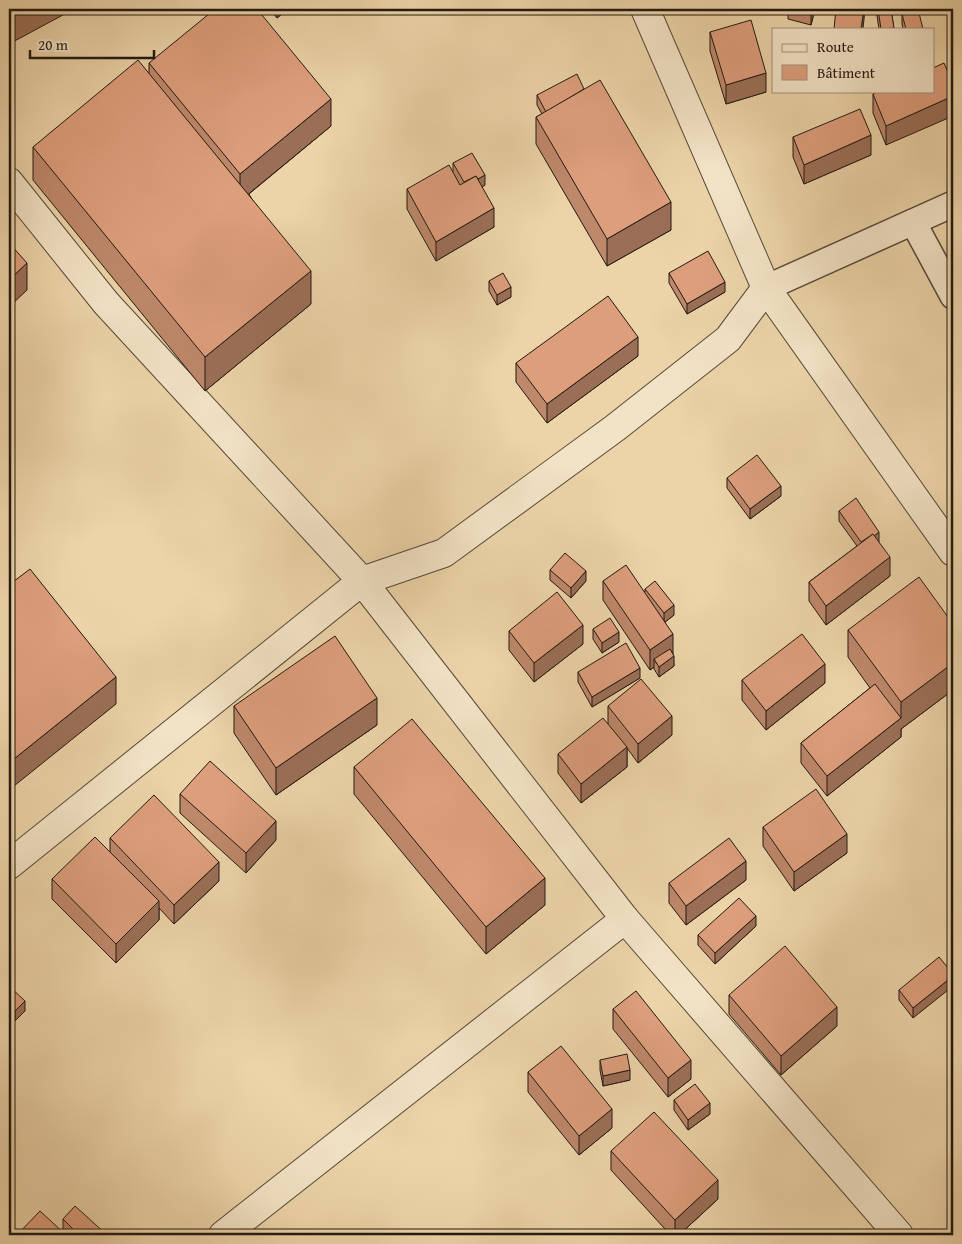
<svg xmlns="http://www.w3.org/2000/svg" width="962" height="1244" font-family="'Gentium Book Plus',serif">
  <style>
    .lines { fill: none; stroke-linecap: round; stroke-linejoin: round }
    .service-casing { stroke: #554838; stroke-width: 28 }
    .minor-casing { stroke: #554838; stroke-width: 30 }
    .service { stroke: #f3e3c6; stroke-width: 25 }
    .minor { stroke: #f3e3c6; stroke-width: 28 }
    .wall { fill: #be886b; stroke: #231912 }
    .shaded-wall { fill: #9b6f57; stroke: #231912 }
    .building { fill: #dd9e7c; stroke: #231912 }
  </style>
  <rect width="100%" height="100%" fill="#ecd4a8"/>
  <filter id="stains"><feTurbulence type="fractalNoise" baseFrequency=".004" numOctaves="4"/><feColorMatrix values="0 0 0 0 .2 0 0 0 0 .09 0 0 0 0 .02 0 0 0 .5 -.17"/></filter>
  <radialGradient id="worn" r=".72"><stop offset=".6" stop-color="#630" stop-opacity="0"/><stop offset="1" stop-color="#630" stop-opacity=".3"/></radialGradient>
  <g class="lines">
    <defs>
      <g id="service">
        <path d="M913,222L953,296"/>
        <path d="M766,288L953,204"/>
      </g>
      <g id="minor">
        <path d="M645,9L766,288L953,552"/>
        <path d="M9,182L106,303L362,581L444,553L615,428L728,339L766,288"/>
        <path d="M9,865L362,581L625,919L223,1235"/>
        <path d="M625,919L899,1235"/>
      </g>
    </defs>
    <use href="#service" class="service-casing"/>
    <use href="#minor" class="minor-casing"/>
    <use href="#service" class="service"/>
    <use href="#minor" class="minor"/>
  </g>
  <g class="wall">
    <path d="M269,9H288L277,18Z"/>
    <path d="M692,9H701L696,13Z"/>
    <path d="M788,9H815L811,25L788,19Z"/>
    <path d="M876,9H891L894,29H879Z"/>
    <path d="M924,9H935L928,14Z"/>
    <path d="M902,14L923,29H903L902,24Z"/>
    <path d="M710,32L766,92L726,104L710,51Z"/>
    <path d="M149,63L331,126L249,194L311,304L205,391L33,180V147L149,73Z"/>
    <path d="M953,84L886,145L873,113V94Z"/>
    <path d="M584,89L671,230L607,266L536,144V117L542,114L537,105V95Z"/>
    <path d="M793,137L871,155L804,184L793,157Z"/>
    <path d="M453,163L485,185L482,187L494,227L436,261L407,209V189L453,172Z"/>
    <path d="M669,273L725,292L687,314L669,283Z"/>
    <path d="M489,281L511,297L497,305L489,291Z"/>
    <path d="M638,356L547,423L516,382V363Z"/>
    <path d="M727,478L781,496L750,519L727,488Z"/>
    <path d="M839,511L879,542L890,576L826,625L809,601V582L857,546L839,521Z"/>
    <path d="M550,570L586,581L571,598L550,580Z"/>
    <path d="M603,581L645,592V589L674,615L665,622L673,653L674,666L659,677L654,669V667L650,670L603,600Z"/>
    <path d="M953,624V690L901,729V737L827,796L801,763V743L870,688L848,657V630Z"/>
    <path d="M593,629L619,642L602,653L593,639Z"/>
    <path d="M509,631L583,644L534,682L509,650Z"/>
    <path d="M578,672L640,678L592,707L578,682Z"/>
    <path d="M742,680L825,683L766,730L742,700Z"/>
    <path d="M234,706L377,725L276,795L234,733Z"/>
    <path d="M608,706L672,735L638,763L627,748V767L581,803L558,773V754L608,724Z"/>
    <path d="M354,767L545,905L486,954L354,794Z"/>
    <path d="M180,794L276,840L246,873L180,813Z"/>
    <path d="M763,827L847,853L794,891L763,846Z"/>
    <path d="M110,838L219,881L174,924L159,908V920L116,963L52,899V879L110,852Z"/>
    <path d="M746,880L686,925L669,903V883Z"/>
    <path d="M756,926L715,964L698,945V935Z"/>
    <path d="M953,974L913,1018L899,1000V990Z"/>
    <path d="M9,986L25,1011L15,1021L9,1015Z"/>
    <path d="M729,995L837,1026L781,1075L729,1014Z"/>
    <path d="M613,1009L691,1079L668,1097L613,1029Z"/>
    <path d="M600,1060L630,1080L603,1086L600,1070Z"/>
    <path d="M528,1072L612,1128L579,1155L528,1092Z"/>
    <path d="M674,1100L710,1114L688,1130L674,1110Z"/>
    <path d="M611,1151L718,1199L679,1235H660L665,1229L611,1170Z"/>
    <path d="M63,1219L107,1235H69L63,1229Z"/>
  </g>
  <g class="shaded-wall">
    <path d="M24,9H74L9,44V17Z"/>
    <path d="M277,9H288L277,18Z"/>
    <path d="M696,9H701L696,13Z"/>
    <path d="M812,9H815L811,25V15Z"/>
    <path d="M864,9H865L863,29H861Z"/>
    <path d="M928,9H935L928,14Z"/>
    <path d="M766,73V92L726,104V85Z"/>
    <path d="M953,96V116L886,145V126Z"/>
    <path d="M331,99V126L240,201V174Z"/>
    <path d="M871,135V155L804,184V165Z"/>
    <path d="M485,175V185L466,196V186Z"/>
    <path d="M671,202V230L607,266V239Z"/>
    <path d="M494,208V227L436,261V242Z"/>
    <path d="M27,263V290L9,307V280Z"/>
    <path d="M311,271V304L205,391V357Z"/>
    <path d="M725,282V292L687,314V304Z"/>
    <path d="M511,287V297L497,305V295Z"/>
    <path d="M638,337V356L547,423V404Z"/>
    <path d="M781,486V496L750,519V509Z"/>
    <path d="M879,532V542L862,544Z"/>
    <path d="M890,557V576L826,625V606Z"/>
    <path d="M586,571V581L571,598V588Z"/>
    <path d="M674,605V615L664,623V613Z"/>
    <path d="M583,625V644L534,682V663Z"/>
    <path d="M619,632V642L602,653V643Z"/>
    <path d="M673,634V653L657,664L654,659V667L650,670V650Z"/>
    <path d="M674,656V666L659,677V667Z"/>
    <path d="M953,663V690L901,729V737L827,796V776L901,718V702Z"/>
    <path d="M825,664V683L766,730V711Z"/>
    <path d="M640,668V678L592,707V697Z"/>
    <path d="M116,677V704L9,790V763Z"/>
    <path d="M377,698V725L276,795V768Z"/>
    <path d="M672,716V735L638,763V744Z"/>
    <path d="M627,747V767L581,803V784Z"/>
    <path d="M276,821V840L246,873V853Z"/>
    <path d="M847,834V853L794,891V872Z"/>
    <path d="M746,861V880L686,925V906Z"/>
    <path d="M219,862V881L174,924V905Z"/>
    <path d="M545,878V905L486,954V927Z"/>
    <path d="M159,901V920L116,963V944Z"/>
    <path d="M756,916V926L715,964V953Z"/>
    <path d="M953,976V986L913,1018V1008Z"/>
    <path d="M25,1001V1011L15,1021V1011Z"/>
    <path d="M837,1007V1026L781,1075V1056Z"/>
    <path d="M691,1060V1079L668,1097V1078Z"/>
    <path d="M630,1070V1080L603,1086V1076Z"/>
    <path d="M710,1103V1114L688,1130V1120Z"/>
    <path d="M612,1109V1128L579,1155V1136Z"/>
    <path d="M718,1180V1199L679,1235H675V1220Z"/>
  </g>
  <g class="building">
    <path d="M9,9H24L9,17Z"/>
    <path d="M215,9H257L331,99L240,174L149,63Z"/>
    <path d="M788,9H812L811,15Z"/>
    <path d="M836,9H864L861,29H834Z"/>
    <path d="M878,9H891L894,28L881,29Z"/>
    <path d="M918,9L923,29H906L902,14Z"/>
    <path d="M751,20L766,73L726,85L710,32Z"/>
    <path d="M138,60L311,271L205,357L33,147Z"/>
    <path d="M944,63L953,84V96L886,126L873,94L879,91H933V68Z"/>
    <path d="M577,74L584,89L546,112L537,95Z"/>
    <path d="M600,80L671,202L607,239L536,117Z"/>
    <path d="M860,109L871,135L804,165L793,137Z"/>
    <path d="M472,153L485,175L478,179L476,176L464,182L453,163Z"/>
    <path d="M449,165L460,185L476,176L494,208L436,242L407,189Z"/>
    <path d="M9,243L27,263L9,280Z"/>
    <path d="M708,251L725,282L687,304L669,273Z"/>
    <path d="M503,273L511,287L497,295L489,281Z"/>
    <path d="M608,296L638,337L547,404L516,363Z"/>
    <path d="M757,455L781,486L750,509L727,478Z"/>
    <path d="M856,498L879,532L874,536L873,534L861,542L839,511Z"/>
    <path d="M873,534L890,557L826,606L809,582Z"/>
    <path d="M565,553L586,571L571,588L550,570Z"/>
    <path d="M626,565L673,634L650,650L603,581Z"/>
    <path d="M30,569L116,677L9,763V585Z"/>
    <path d="M919,577L953,624V663L901,702L848,630Z"/>
    <path d="M655,581L674,605L664,613L645,589Z"/>
    <path d="M557,592L583,625L534,663L509,631Z"/>
    <path d="M610,618L619,632L602,643L593,629Z"/>
    <path d="M802,634L825,664L766,711L742,680Z"/>
    <path d="M335,636L377,698L276,768L234,706Z"/>
    <path d="M626,643L640,668L592,697L578,672Z"/>
    <path d="M670,649L674,656L659,667L654,659Z"/>
    <path d="M641,679L672,716L638,744L608,706Z"/>
    <path d="M875,684L901,718L827,776L801,743Z"/>
    <path d="M603,718L627,747L581,784L558,754Z"/>
    <path d="M412,719L545,878L486,927L354,767Z"/>
    <path d="M210,761L276,821L246,853L180,794Z"/>
    <path d="M816,789L847,834L794,872L763,827Z"/>
    <path d="M154,795L219,862L174,905L110,838Z"/>
    <path d="M95,837L159,901L116,944L52,879Z"/>
    <path d="M729,838L746,861L686,906L669,883Z"/>
    <path d="M739,898L756,916L715,953L698,935Z"/>
    <path d="M785,946L837,1007L781,1056L729,995Z"/>
    <path d="M939,957L953,974V976L913,1008L899,990Z"/>
    <path d="M9,986L25,1001L15,1011L9,1005Z"/>
    <path d="M636,991L691,1060L668,1078L613,1009Z"/>
    <path d="M561,1046L612,1109L579,1136L528,1072Z"/>
    <path d="M627,1054L630,1070L603,1076L600,1060Z"/>
    <path d="M695,1084L710,1103L688,1120L674,1100Z"/>
    <path d="M654,1112L718,1180L675,1220L611,1151Z"/>
    <path d="M75,1206L107,1235H79L63,1219Z"/>
    <path d="M40,1211L66,1235H17Z"/>
    <path d="M666,1229L674,1235H660Z"/>
  </g>
  <rect width="962" height="1244" fill="none" stroke="#ecd4a8" stroke-width="30"/>
  <rect x="10" y="10" width="942" height="1224" fill="none" stroke="#231912" stroke-width="2.5"/>
  <rect x="15" y="15" width="932" height="1214" fill="none" stroke="#231912"/>
  <rect x="772" y="28" width="162" height="65" fill="#f3e3c6" stroke="#a0927e"/>
  <rect x="782" y="44" width="25" height="8" fill="#f3e3c6" stroke="#a0927e"/>
  <text x="817" y="52" font-size="15" fill="#231912">Route</text>
  <rect x="782" y="65" width="25" height="15" fill="#dd9e7c" stroke="#a0927e"/>
  <text x="817" y="78" font-size="15" fill="#231912">Bâtiment</text>
  <path d="M30 50v8h124v-8" fill="none" stroke="#231912" stroke-width="2.5"/>
  <text x="38" y="50" font-size="15" fill="#231912" stroke="#f3e3c6" stroke-width="4" paint-order="stroke">20 m</text>
  <rect width="100%" height="100%" filter="url(#stains)"/>
  <rect width="100%" height="100%" fill="url(#worn)"/>
</svg>
